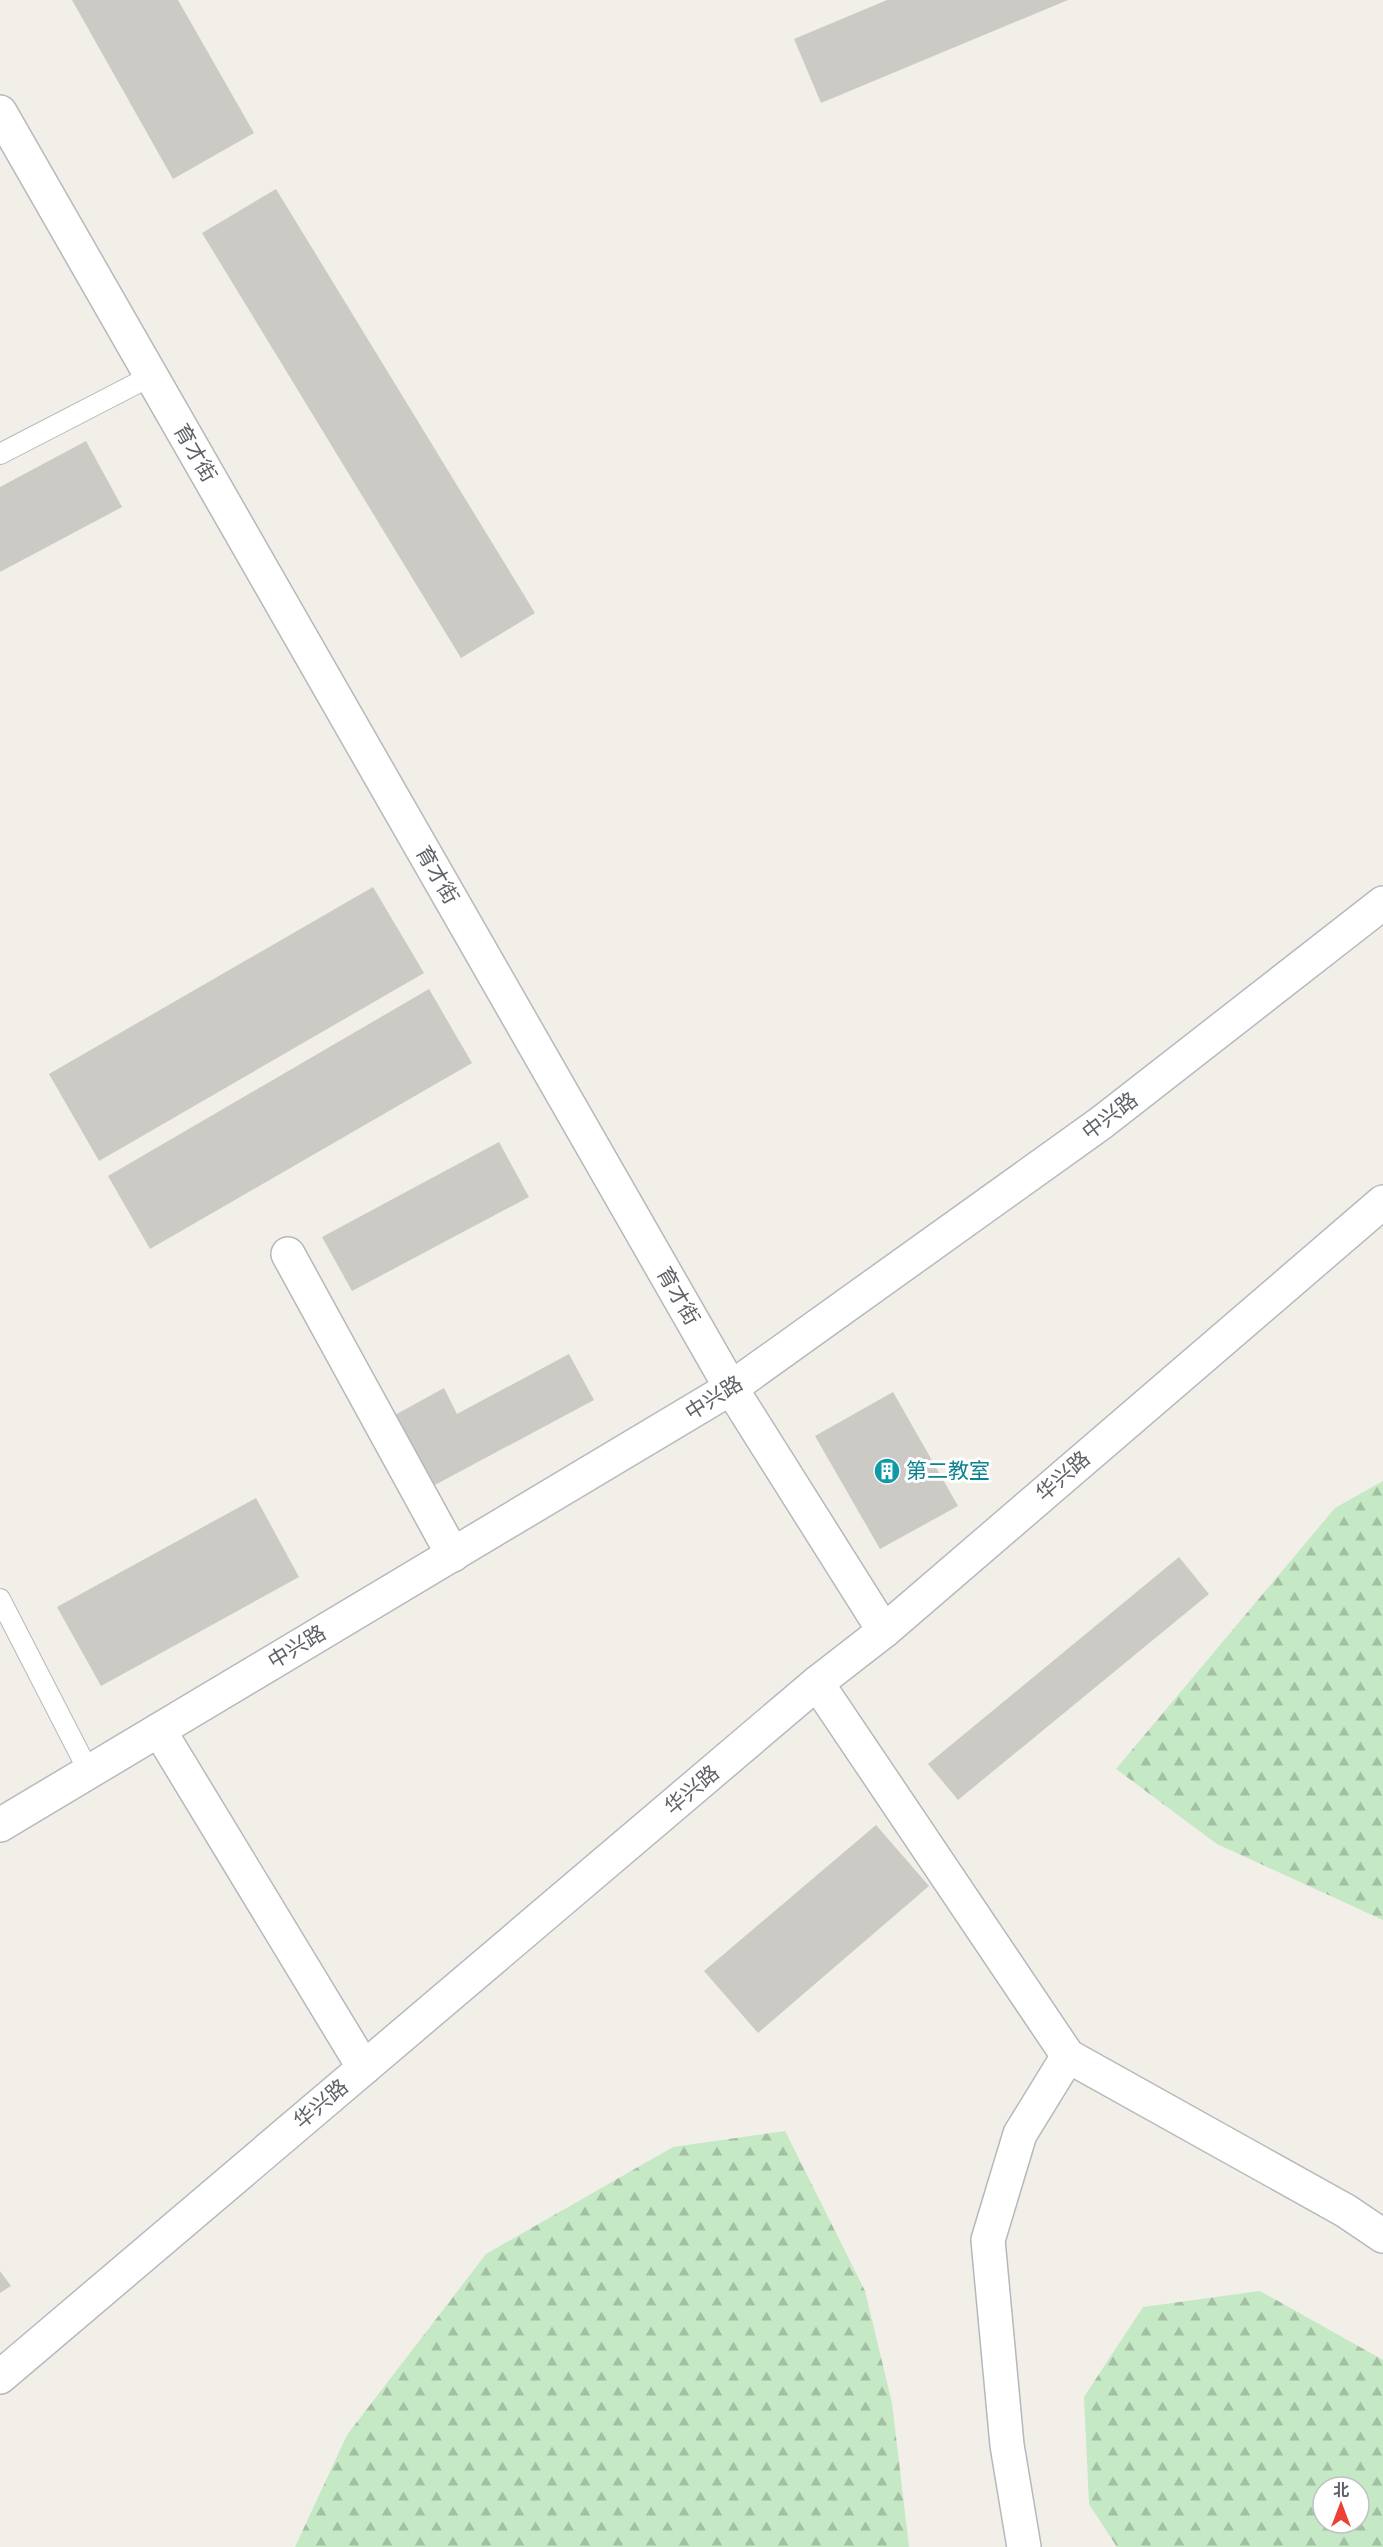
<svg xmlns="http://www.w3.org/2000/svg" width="1383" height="2547" font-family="'Archivo Narrow','Noto Sans SC',sans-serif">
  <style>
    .forest { fill: url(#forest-firs); fill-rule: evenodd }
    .building { fill: #cccac5 }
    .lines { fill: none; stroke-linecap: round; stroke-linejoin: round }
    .lane-casing { stroke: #b5b8bc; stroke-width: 22 }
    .street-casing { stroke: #b5b8bc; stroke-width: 36 }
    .secondary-casing { stroke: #b6babf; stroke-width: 36 }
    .lane { stroke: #fff; stroke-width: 20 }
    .street { stroke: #fff; stroke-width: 33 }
    .secondary { stroke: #fff; stroke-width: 33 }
    .labels { text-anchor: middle; stroke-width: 6; stroke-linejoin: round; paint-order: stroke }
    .street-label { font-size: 21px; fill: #5f6368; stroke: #fff }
    .culture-label { font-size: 21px; fill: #0d838f; stroke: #fff; text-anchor: start }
  </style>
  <defs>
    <pattern id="forest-firs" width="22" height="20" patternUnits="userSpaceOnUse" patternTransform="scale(1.5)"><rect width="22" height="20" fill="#c5e8c5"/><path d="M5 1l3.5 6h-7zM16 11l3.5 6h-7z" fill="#a3c0a4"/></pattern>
  </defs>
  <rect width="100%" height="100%" fill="#f1efe8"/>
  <g class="forest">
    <path d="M1383,1481V1920L1217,1844L1116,1769L1335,1508Z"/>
    <path d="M785,2131L865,2291L892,2403L909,2547H295L347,2435L486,2254L673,2147Z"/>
    <path d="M1260,2291L1383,2360V2547H1117L1089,2504L1084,2397L1143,2307ZM1323,2487H1359V2523H1323Z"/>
  </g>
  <g class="building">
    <path d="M72,0H178L254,133L173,179Z"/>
    <path d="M887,0H1068L821,103L794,39Z"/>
    <path d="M276,189L535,613L461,658L202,233Z"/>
    <path d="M86,441L122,507L0,572V487Z"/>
    <path d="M373,887L424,973L99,1161L49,1074Z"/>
    <path d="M429,989L472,1063L150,1249L108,1176Z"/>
    <path d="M499,1142L529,1197L352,1291L322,1237Z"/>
    <path d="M569,1354L594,1400L433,1486L395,1415L444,1388L457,1414Z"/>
    <path d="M893,1392L958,1506L880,1549L815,1436Z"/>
    <path d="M256,1498L299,1577L101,1686L57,1607Z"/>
    <path d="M1179,1557L1209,1594L958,1800L928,1764Z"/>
    <path d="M876,1825L929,1886L758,2033L704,1971Z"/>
    <path d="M0,2271L11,2286L0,2293Z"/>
  </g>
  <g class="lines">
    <defs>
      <g id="lane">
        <path d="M0,454L151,376"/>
        <path d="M0,1599L89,1772"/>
      </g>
      <g id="street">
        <path d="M0,112L731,1388L884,1631"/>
        <path d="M288,1254L453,1555"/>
        <path d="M817,1683L1068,2056L1346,2211L1383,2236"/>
        <path d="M159,1730L364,2068"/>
        <path d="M1024,2547L1007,2445L988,2240L1020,2134L1068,2056"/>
      </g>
      <g id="secondary">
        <path d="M0,1825L731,1388L1101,1123L1383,903"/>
        <path d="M0,2377L817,1683L884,1631L1383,1202"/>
      </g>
    </defs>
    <use href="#lane" class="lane-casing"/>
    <use href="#street" class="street-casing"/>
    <use href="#secondary" class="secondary-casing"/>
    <use href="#lane" class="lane"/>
    <use href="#street" class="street"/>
    <use href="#secondary" class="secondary"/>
  </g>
  <defs>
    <symbol id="building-disc" viewBox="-11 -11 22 22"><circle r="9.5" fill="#0f9aa8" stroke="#fff"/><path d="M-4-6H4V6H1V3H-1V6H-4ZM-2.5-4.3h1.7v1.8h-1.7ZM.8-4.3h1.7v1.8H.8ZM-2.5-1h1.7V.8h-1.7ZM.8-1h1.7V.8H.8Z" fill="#fff"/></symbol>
  </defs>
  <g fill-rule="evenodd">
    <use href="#building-disc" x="872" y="1456" width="30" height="30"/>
  </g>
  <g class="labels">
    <g class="street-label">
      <text transform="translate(195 453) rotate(60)" y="7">育才街</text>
      <text transform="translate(437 875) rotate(60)" y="7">育才街</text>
      <text transform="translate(1110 1116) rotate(-37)" y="7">中兴路</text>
      <text transform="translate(678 1296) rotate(60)" y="7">育才街</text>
      <text transform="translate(714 1398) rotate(-32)" y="7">中兴路</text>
      <text transform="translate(1063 1476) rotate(-41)" y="7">华兴路</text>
      <text transform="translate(297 1647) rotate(-31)" y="7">中兴路</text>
      <text transform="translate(692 1790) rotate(-40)" y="7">华兴路</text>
      <text transform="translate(321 2104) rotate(-40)" y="7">华兴路</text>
    </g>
    <g class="culture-label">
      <text x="906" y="1478">第二教室</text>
    </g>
  </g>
  <g transform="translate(1341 2505)"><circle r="28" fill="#ffffff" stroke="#bfc1c3" stroke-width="1.5"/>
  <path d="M0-4.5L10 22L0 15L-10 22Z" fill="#ea4335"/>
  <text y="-9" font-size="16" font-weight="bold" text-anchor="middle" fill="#5f6368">北</text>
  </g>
</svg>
